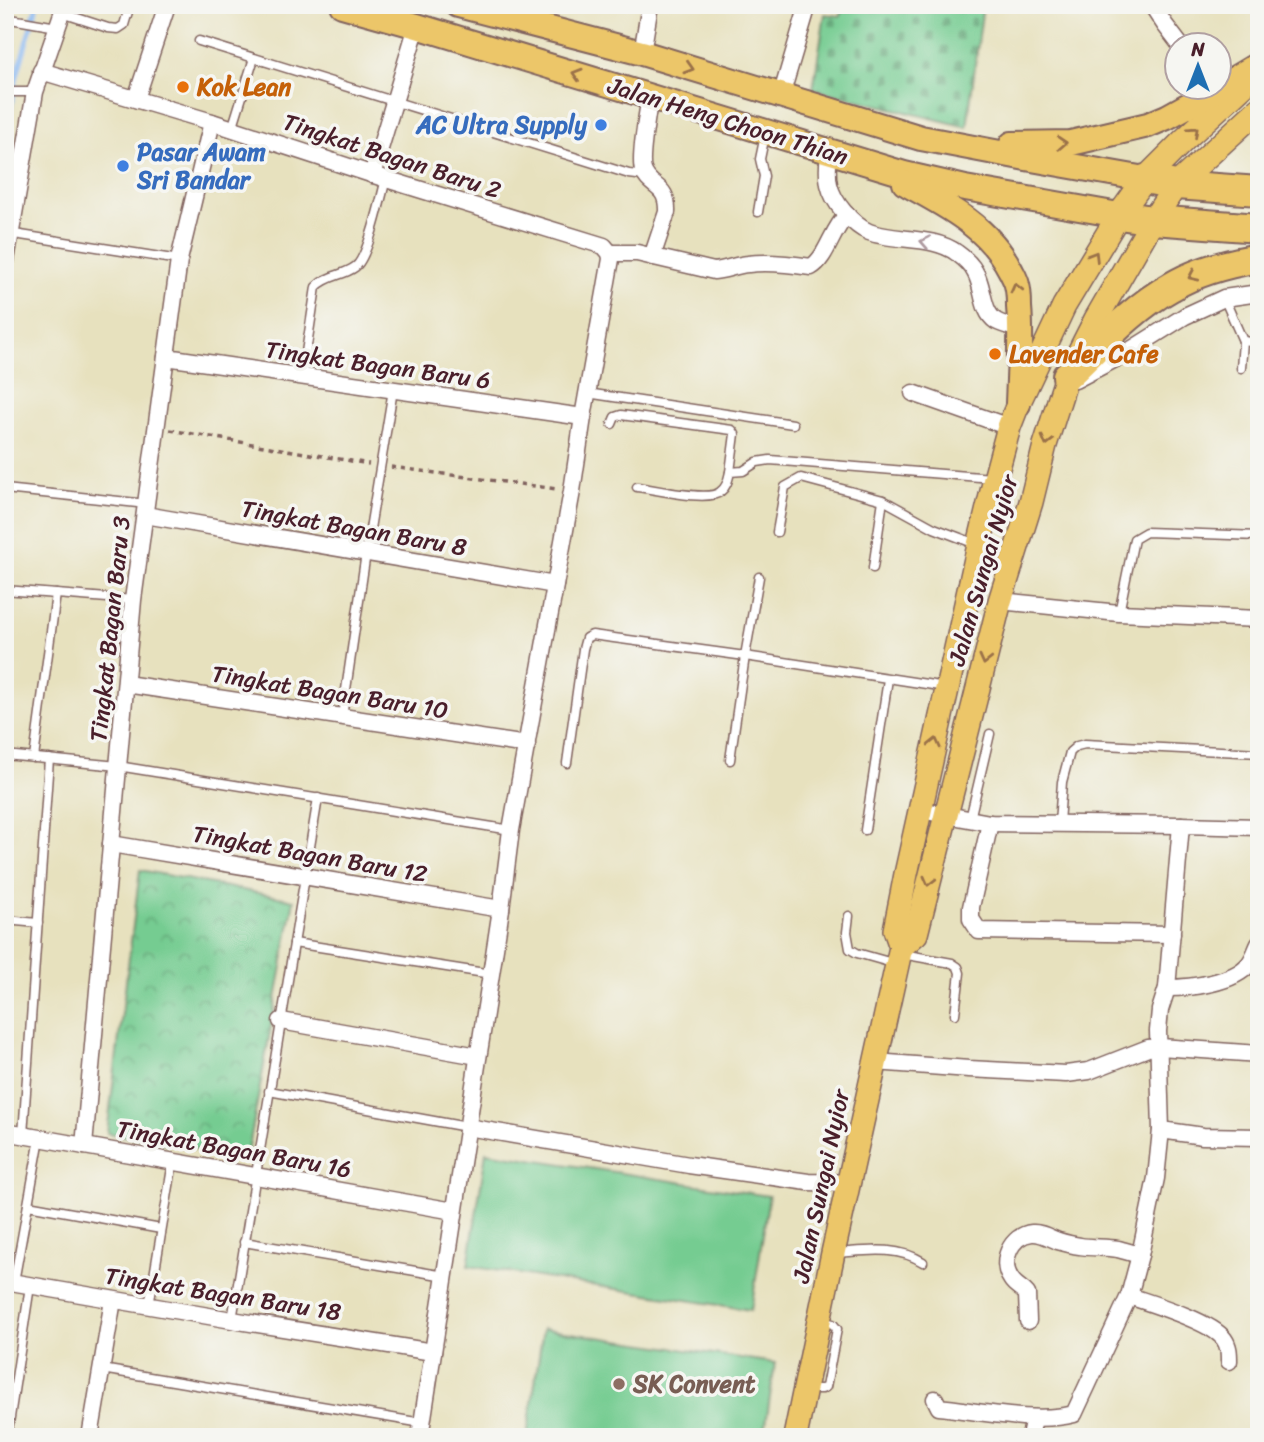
<svg xmlns="http://www.w3.org/2000/svg" width="1264" height="1442" font-family="Sriracha,sans-serif">
  <style>
    .grass { fill: #75cc91; stroke: #60765e; stroke-width: 2 }
    .cemetery { fill: url(#cemetery-stones); stroke: #60765e; stroke-width: 2 }
    .park { fill: url(#park-crowns); stroke: #60765e; stroke-width: 2 }
    .lines { fill: none; stroke-linecap: round; stroke-linejoin: round }
    .stream { stroke: #88b8f3; stroke-width: 5 }
    .service-casing { stroke: #81635e; stroke-width: 11 }
    .minor-casing { stroke: #81635e; stroke-width: 19 }
    .primary-casing { stroke: #81635e; stroke-width: 26 }
    .trunk-casing { stroke: #81635e; stroke-width: 28 }
    .motorway-casing { stroke: #81635e; stroke-width: 32 }
    .path { stroke: #81635e; stroke-width: 3.5; stroke-dasharray: 5 5; stroke-linecap: butt }
    .service { stroke: #fff; stroke-width: 8 }
    .minor { stroke: #fff; stroke-width: 16 }
    .primary { stroke: #ecc669; stroke-width: 23 }
    .trunk { stroke: #ecc669; stroke-width: 24 }
    .motorway { stroke: #ecc669; stroke-width: 28 }
    .oneway { stroke: #9b724a }
    .oneway2 { stroke: #ae9aa0 }
    .food-dot { fill: #e8710a; stroke: #f6f6f2; stroke-width: 2.5 }
    .shop-dot { fill: #3f7fe0; stroke: #f6f6f2; stroke-width: 2.5 }
    .education-dot { fill: #8d6e63; stroke: #f6f6f2; stroke-width: 2.5 }
    .labels { text-anchor: middle; stroke-width: 7; stroke-linejoin: round; paint-order: stroke }
    .food-label { font-size: 24px; font-weight: bold; fill: #c56008; stroke: #f6f6f2; text-anchor: start }
    .street-label { font-size: 24px; fill: #4a1f2b; stroke: #f6f6f2 }
    .shop-label { font-size: 24px; font-weight: bold; fill: #366cbe; stroke: #f6f6f2; text-anchor: end }
    .education-label { font-size: 24px; font-weight: bold; fill: #785e54; stroke: #f6f6f2; text-anchor: start }
  </style>
  <defs>
    <pattern id="cemetery-stones" width="16" height="16" patternUnits="userSpaceOnUse" patternTransform="scale(1.75)"><rect width="16" height="16" fill="#75cc91"/><path d="M2 7V4a2 2 0 0 1 4 0v3zM10 15v-3a2 2 0 0 1 4 0v3z" fill="#62a577"/></pattern>
    <pattern id="park-crowns" width="20" height="18" patternUnits="userSpaceOnUse" patternTransform="scale(1.75)"><rect width="20" height="18" fill="#75cc91"/><path d="M2 6a3 3 0 1 1 6 0M12 15a3 3 0 1 1 6 0" fill="none" stroke="#62a577"/></pattern>
  </defs>
  <rect width="100%" height="100%" fill="#f6f6f2"/>
  <filter id="ink" filterUnits="userSpaceOnUse"><feTurbulence type="fractalNoise" baseFrequency=".0143" numOctaves="2"/><feDisplacementMap in="SourceGraphic" scale="14" xChannelSelector="R" yChannelSelector="G"/><feConvolveMatrix kernelMatrix="1 2 1 2 8 2 1 2 1" color-interpolation-filters="sRGB"/></filter>
  <filter id="wash" filterUnits="userSpaceOnUse"><feTurbulence type="fractalNoise" baseFrequency=".00686" numOctaves="4" result="noise"/><feDisplacementMap in="SourceGraphic" scale="28" xChannelSelector="R" yChannelSelector="G"/><feGaussianBlur stdDeviation="1.57" result="paint"/><feColorMatrix in="noise" values="0 0 0 0 0 0 0 0 0 0 0 0 0 0 0 0 0 1.4 0 .05"/><feComposite in="paint" operator="in"/></filter>
  <g filter="url(#wash)">
    <rect width="100%" height="100%" fill="#e7e1be"/>
    <g class="grass">
      <path d="M486,1152L769,1196L751,1310L468,1266Z"/>
      <path d="M543,1329L775,1363L764,1437H527Z"/>
    </g>
    <path class="cemetery" d="M843,5H983L967,127L813,89L825,14L841,16Z"/>
    <path class="park" d="M140,870L294,900L247,1158L107,1133Z"/>
    <g class="lines">
      <path class="stream" d="M5,138L16,79L37,5"/>
    </g>
  </g>
  <g filter="url(#ink)">
    <g class="lines">
      <defs>
        <g id="service">
          <path d="M62,13L108,28L118,29L124,25L130,5"/>
          <path d="M5,18L57,27"/>
          <path d="M199,41L629,174L645,176"/>
          <path d="M5,92H35"/>
          <path d="M232,129L254,58"/>
          <path d="M758,212L764,176L760,159L765,135"/>
          <path d="M8,233L179,260"/>
          <path d="M1224,298L1243,341L1241,368"/>
          <path d="M1243,341L1259,343"/>
          <path d="M302,378L316,287C327,275 343,276 355,267C368,259 381,197 386,179"/>
          <path d="M587,393L793,424"/>
          <path d="M612,424L615,417L621,415L732,430L735,434L730,472"/>
          <path d="M637,487C654,489 708,502 720,492C727,487 728,480 730,472L743,471L757,462L770,460L992,478"/>
          <path d="M5,489L147,504"/>
          <path d="M777,532L785,487L801,478L883,500L934,528L976,544"/>
          <path d="M873,568L883,500"/>
          <path d="M5,590L133,600"/>
          <path d="M1119,613L1134,539L1146,532L1259,536"/>
          <path d="M342,717L366,553L393,390"/>
          <path d="M5,755L118,766L511,830"/>
          <path d="M34,758L56,594"/>
          <path d="M730,760L745,656L759,577"/>
          <path d="M567,763L583,649L586,638L592,635L745,656L946,687"/>
          <path d="M970,819L990,734"/>
          <path d="M1059,823L1062,782L1070,752L1077,746L1085,744L1259,753"/>
          <path d="M865,830L888,679"/>
          <path d="M849,916L847,932L850,949L857,953L896,964"/>
          <path d="M5,920L38,923"/>
          <path d="M294,943L491,974"/>
          <path d="M902,954L952,963L958,967L960,973L955,1014"/>
          <path d="M269,1091L467,1127"/>
          <path d="M23,1135L49,759"/>
          <path d="M28,1205L161,1229"/>
          <path d="M244,1242L445,1276"/>
          <path d="M836,1253C866,1251 896,1245 923,1262"/>
          <path d="M14,1282L40,1138"/>
          <path d="M149,1306L173,1162"/>
          <path d="M232,1320L318,798"/>
          <path d="M102,1369L422,1423"/>
          <path d="M806,1389H822L826,1387L837,1329L833,1324L821,1321"/>
          <path d="M7,1437L30,1286"/>
        </g>
        <g id="minor">
          <path d="M1152,5L1165,25L1181,46"/>
          <path d="M642,53L650,5"/>
          <path d="M41,71L212,122L386,179L604,246L610,253L611,259L583,417L572,491L511,830L501,909L420,1437"/>
          <path d="M650,96C648,110 639,158 643,170C649,189 668,183 667,212L652,257"/>
          <path d="M781,96L808,5"/>
          <path d="M136,99L167,5"/>
          <path d="M829,152C826,178 827,192 844,212C851,220 859,228 869,232C895,242 933,235 957,253C964,258 971,264 975,272C984,286 981,311 996,321C1003,325 1013,327 1021,329"/>
          <path d="M372,175L417,26"/>
          <path d="M610,253H637L714,271C726,270 736,265 748,264C768,261 791,264 811,267C827,258 832,229 847,215"/>
          <path d="M5,266L35,92L65,5"/>
          <path d="M166,357L583,417"/>
          <path d="M1075,380L1121,356L1185,316L1224,298L1259,293"/>
          <path d="M913,393L1009,427"/>
          <path d="M145,515L555,585"/>
          <path d="M1000,601L1119,613L1259,619"/>
          <path d="M126,684L527,745"/>
          <path d="M920,810L990,823L1181,825L1259,827"/>
          <path d="M990,823L971,907V919L979,931L1172,934"/>
          <path d="M111,844L501,909"/>
          <path d="M1167,988C1190,988 1234,983 1249,964C1254,958 1256,950 1259,944"/>
          <path d="M281,1021L478,1056"/>
          <path d="M875,1062L969,1069L1066,1074L1089,1071L1148,1048L1160,1047L1259,1054"/>
          <path d="M467,1127L689,1165L808,1182L849,1183"/>
          <path d="M1161,1130L1203,1136L1259,1137"/>
          <path d="M5,1132L454,1211"/>
          <path d="M84,1146L133,600L179,260L212,122"/>
          <path d="M5,1281L232,1320L433,1352"/>
          <path d="M1129,1296C1150,1303 1212,1322 1224,1339C1229,1346 1229,1353 1229,1361"/>
          <path d="M1028,1321L1027,1294C1022,1288 1015,1286 1011,1279C999,1262 1011,1235 1032,1233C1041,1232 1050,1238 1058,1241C1065,1243 1073,1245 1080,1246C1092,1248 1106,1247 1118,1249C1125,1251 1133,1253 1140,1255"/>
          <path d="M935,1399L939,1407C979,1411 1036,1424 1074,1414L1129,1296L1140,1255L1156,1178L1161,1130L1158,1031L1160,1010L1167,988L1181,825"/>
          <path d="M90,1437L113,1300"/>
          <path d="M1030,1437L1034,1418"/>
        </g>
        <g id="primary">
          <path d="M901,947L916,934L1000,601L1031,502L1045,445L1067,376L1096,319L1153,220L1176,185L1259,109"/>
          <path d="M795,1437L833,1253L901,947L895,930L906,874L979,545L995,479L1009,427L1018,404L1064,306L1119,215L1145,179L1184,140L1259,71"/>
        </g>
        <g id="trunk">
          <path d="M342,5L417,26L904,174L965,188L1119,215"/>
          <path d="M458,5L642,53L921,138L1026,158L1145,179"/>
          <path d="M1012,144L1071,143L1148,125L1167,117L1214,91L1259,64"/>
          <path d="M905,183C946,205 989,227 1011,271C1013,275 1016,280 1017,285C1019,292 1019,300 1019,307C1022,339 1019,372 1018,404"/>
        </g>
        <g id="motorway">
          <path d="M1145,179L1176,185L1259,191"/>
          <path d="M1119,215L1153,220L1259,228"/>
          <path d="M1067,376C1100,345 1131,309 1171,287C1197,271 1229,263 1259,258"/>
        </g>
      </defs>
      <use href="#service" class="service-casing"/>
      <use href="#minor" class="minor-casing"/>
      <use href="#primary" class="primary-casing"/>
      <use href="#trunk" class="trunk-casing"/>
      <use href="#motorway" class="motorway-casing"/>
      <g class="path">
        <path d="M170,430L369,464"/>
        <path d="M391,467L557,489"/>
      </g>
      <use href="#service" class="service"/>
      <use href="#minor" class="minor"/>
      <use href="#primary" class="primary"/>
      <use href="#trunk" class="trunk"/>
      <use href="#motorway" class="motorway"/>
    </g>
    <defs><path id="oneway-chevron" d="M-2-3.5L2.5 0L-2 3.5" fill="none" stroke-width="1.6" stroke-linecap="round" stroke-linejoin="round" transform="scale(1.75)"/></defs>
    <g class="oneway">
      <use href="#oneway-chevron" transform="translate(689 68) rotate(17)"/>
      <use href="#oneway-chevron" transform="translate(577 74) rotate(-163)"/>
      <use href="#oneway-chevron" transform="translate(1194 131) rotate(-43)"/>
      <use href="#oneway-chevron" transform="translate(1062 143) rotate(-3)"/>
      <use href="#oneway-chevron" transform="translate(1094 256) rotate(-59)"/>
      <use href="#oneway-chevron" transform="translate(1193 276) rotate(156)"/>
      <use href="#oneway-chevron" transform="translate(1016 288) rotate(-104)"/>
      <use href="#oneway-chevron" transform="translate(1047 441) rotate(105)"/>
      <use href="#oneway-chevron" transform="translate(985 660) rotate(104)"/>
      <use href="#oneway-chevron" transform="translate(935 743) rotate(-77)"/>
      <use href="#oneway-chevron" transform="translate(929 881) rotate(104)"/>
    </g>
    <use class="oneway2" href="#oneway-chevron" transform="translate(925 242) rotate(-169)"/>
  </g>
  <g class="food-dot">
    <circle cx="183" cy="87" r="7"/>
    <circle cx="995" cy="354" r="7"/>
  </g>
  <g class="shop-dot">
    <circle cx="601" cy="125" r="7"/>
    <circle cx="123" cy="166" r="7"/>
  </g>
  <circle class="education-dot" cx="619" cy="1384" r="7"/>
  <g class="labels">
    <g class="food-label">
      <text x="197" y="95">Kok Lean</text>
      <text x="1009" y="362">Lavender Cafe</text>
    </g>
    <g class="street-label">
      <text transform="translate(728 121) rotate(17)" y="8">Jalan Heng Choon Thian</text>
      <text transform="translate(392 156) rotate(18)" y="8">Tingkat Bagan Baru 2</text>
      <text transform="translate(378 365) rotate(8)" y="8">Tingkat Bagan Baru 6</text>
      <text transform="translate(354 528) rotate(10)" y="8">Tingkat Bagan Baru 8</text>
      <text transform="translate(983 570) rotate(-74)" y="8">Jalan Sungai Nyior</text>
      <text transform="translate(110 629) rotate(-84)" y="8">Tingkat Bagan Baru 3</text>
      <text transform="translate(330 692) rotate(9)" y="8">Tingkat Bagan Baru 10</text>
      <text transform="translate(310 854) rotate(10)" y="8">Tingkat Bagan Baru 12</text>
      <text transform="translate(234 1149) rotate(10)" y="8">Tingkat Bagan Baru 16</text>
      <text transform="translate(821 1186) rotate(-78)" y="8">Jalan Sungai Nyior</text>
      <text transform="translate(223 1294) rotate(9)" y="8">Tingkat Bagan Baru 18</text>
    </g>
    <g class="shop-label">
      <text x="587" y="133">AC Ultra Supply</text>
      <text x="137" y="160" text-anchor="start">Pasar Awam<tspan x="137" dy="28">Sri Bandar</tspan></text>
    </g>
    <g class="education-label">
      <text x="633" y="1392">SK Convent</text>
    </g>
  </g>
  <rect width="1264" height="1442" fill="none" stroke="#f6f6f2" stroke-width="28"/>
  <g transform="translate(1198 66)"><circle r="33" fill="#f6f6f2" stroke="#b1a0a2" stroke-width="2"/>
  <path d="M0-5L12 26L0 18L-12 26Z" fill="#1f6fb2"/>
  <text y="-10" font-size="19" font-weight="bold" text-anchor="middle" fill="#4a1f2b">N</text>
  </g>
</svg>
